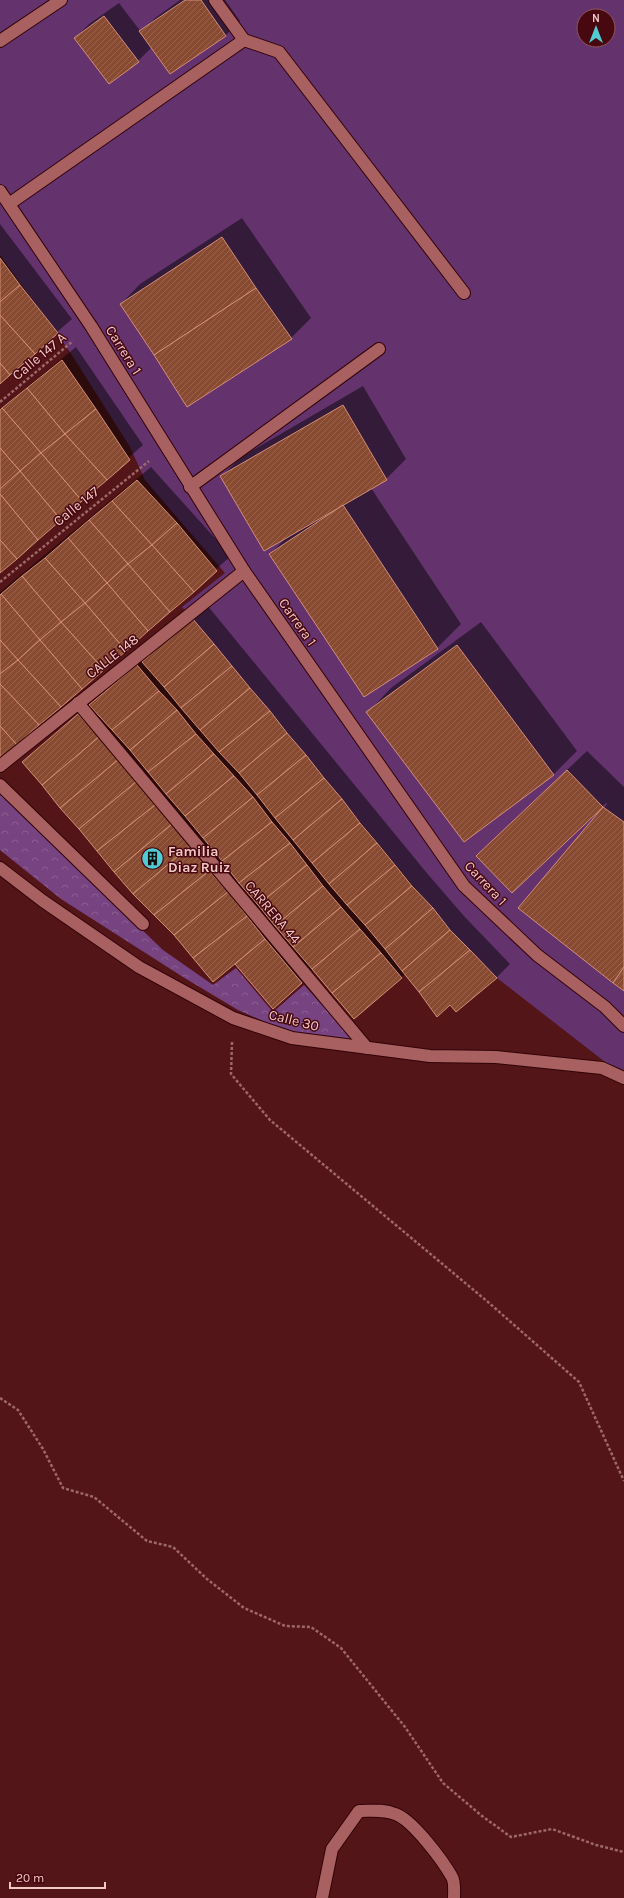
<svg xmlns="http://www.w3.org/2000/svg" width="624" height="1898" font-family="Karla,sans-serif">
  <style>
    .grass { fill: #64336e; fill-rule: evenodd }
    .forest { fill: url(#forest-crowns) }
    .shadow { fill: #0007 }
    .building { fill: url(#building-hatch); stroke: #d48e75 }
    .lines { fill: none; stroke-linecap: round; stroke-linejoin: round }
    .street-casing { stroke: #310307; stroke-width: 14 }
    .secondary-casing { stroke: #310307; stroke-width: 14 }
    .path { stroke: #9d6869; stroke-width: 2.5; stroke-dasharray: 3 2; stroke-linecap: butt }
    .street { stroke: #a86060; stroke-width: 12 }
    .secondary { stroke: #a86060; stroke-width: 12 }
    .labels { text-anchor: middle; stroke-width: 3; stroke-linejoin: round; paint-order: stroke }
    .street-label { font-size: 14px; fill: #f1c8c6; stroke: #480810 }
    .poi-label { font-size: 14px; font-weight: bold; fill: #f1c8c6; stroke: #480810; text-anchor: start }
  </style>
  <defs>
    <pattern id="forest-crowns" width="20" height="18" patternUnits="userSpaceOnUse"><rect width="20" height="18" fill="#774381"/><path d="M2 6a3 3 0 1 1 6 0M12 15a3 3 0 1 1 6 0" fill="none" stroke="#8b5d91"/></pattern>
    <pattern id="building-hatch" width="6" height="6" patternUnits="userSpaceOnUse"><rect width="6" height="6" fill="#894a32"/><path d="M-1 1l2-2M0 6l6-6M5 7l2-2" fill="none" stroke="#9a634e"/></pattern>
  </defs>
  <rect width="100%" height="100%" fill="#541519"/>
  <path class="grass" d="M0,0H624V1073L609,1065L497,978L450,930L182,607L225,573L145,480L130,447L70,352L0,255ZM584,16H608V40H584Z"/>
  <path class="forest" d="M0,793L163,950L213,985L236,968L273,1012L304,985L355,1041L295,1032L270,1024L238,1010L183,977L61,899L0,850Z"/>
  <g class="shadow">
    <path d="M180,0H225L240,21L226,35L170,73L152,47L138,61L109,82L75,38L89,24L119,3L141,32L155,18Z"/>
    <path d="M242,218L311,318L291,338L121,304L140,284Z"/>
    <path d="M0,224L72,319L0,382Z"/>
    <path d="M76,347L143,445L0,571V409Z"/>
    <path d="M363,386L406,459L386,479L371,488L461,624L437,648L364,696L270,554L286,538L221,477L241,457Z"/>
    <path d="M151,467L231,556L0,758V592Z"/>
    <path d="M207,605L426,872L464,916L510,964L496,978L450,1004L405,974L401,978L314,969L273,1007L235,962L175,935L24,762L38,748L152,653Z"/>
    <path d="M481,622L577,751L553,775L368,712L391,688Z"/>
    <path d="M587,751L624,787V989L519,908L607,804L606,803L512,892L497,836Z"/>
  </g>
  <g class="building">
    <path d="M185,0H201L226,36L170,74L139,31Z"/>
    <path d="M104,16L139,62L109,84L74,38Z"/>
    <path d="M222,237L256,288L154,355L120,304Z"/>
    <path d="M0,258L20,285L0,302Z"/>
    <path d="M20,285L58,333L35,354L0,315V302Z"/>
    <path d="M256,288L292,339L187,407L154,355Z"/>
    <path d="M0,315L35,354L10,375L0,363Z"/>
    <path d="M62,360L96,409L65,434L27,388Z"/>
    <path d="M0,363L10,375L0,384Z"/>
    <path d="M27,388L65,434L41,453L2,408Z"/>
    <path d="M343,405L387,480L264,551L220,476Z"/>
    <path d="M2,408L41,453L20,471L0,448V410Z"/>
    <path d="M96,409L130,460L107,480L65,434Z"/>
    <path d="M65,434L107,480L82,501L41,453Z"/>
    <path d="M0,448L20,471L0,489Z"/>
    <path d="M41,453L82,501L61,520L20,471Z"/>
    <path d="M20,471L61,520L38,540L0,494V489Z"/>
    <path d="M137,480L177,523L152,545L112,501Z"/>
    <path d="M0,494L38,540L17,559L0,540Z"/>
    <path d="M112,501L152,545L128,564L89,520Z"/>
    <path d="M343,505L438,649L364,697L269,554Z"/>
    <path d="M89,520L128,564L107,583L68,538Z"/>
    <path d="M177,523L217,571L194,592L152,545Z"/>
    <path d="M68,538L107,583L85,603L45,558Z"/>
    <path d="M0,540L17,559L0,573Z"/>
    <path d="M152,545L194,592L170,612L128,564Z"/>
    <path d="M45,558L85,603L61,622L22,576Z"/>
    <path d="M128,564L170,612L148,631L107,583Z"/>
    <path d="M22,576L61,622L40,640L1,594Z"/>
    <path d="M107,583L148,631L126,651L85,603Z"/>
    <path d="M1,594L40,640L18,660L0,640V595Z"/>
    <path d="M85,603L126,651L104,670L61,622Z"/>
    <path d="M192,618L214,644L164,687L142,662Z"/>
    <path d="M61,622L104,670L82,689L40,640Z"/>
    <path d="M0,640L18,660L0,674Z"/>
    <path d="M40,640L82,689L61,707L18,660Z"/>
    <path d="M214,644L232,666L181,708L164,687Z"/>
    <path d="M457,645L554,775L464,842L366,712Z"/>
    <path d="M18,660L61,707L39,725L0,684V674Z"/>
    <path d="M137,665L159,691L112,730L89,705Z"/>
    <path d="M232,666L250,688L200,730L181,708Z"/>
    <path d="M0,684L39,725L17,745L0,726Z"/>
    <path d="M250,688L270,711L219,752L200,730Z"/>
    <path d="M159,691L177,710L130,750L112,730Z"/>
    <path d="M177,710L196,734L148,772L130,750Z"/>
    <path d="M270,711L287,733L239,773L219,752Z"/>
    <path d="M78,714L99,737L42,785L22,762Z"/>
    <path d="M0,726L17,745L0,759Z"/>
    <path d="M287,733L306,755L257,795L239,773Z"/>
    <path d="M196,734L214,754L166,794L148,772Z"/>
    <path d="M99,737L118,760L60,808L42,785Z"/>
    <path d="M214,754L234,776L185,816L166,794Z"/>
    <path d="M306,755L324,778L275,818L257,795Z"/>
    <path d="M118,760L136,782L79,829L60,808Z"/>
    <path d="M567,770L603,807L512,893L476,856Z"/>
    <path d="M234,776L253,797L203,838L185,816Z"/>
    <path d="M324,778L342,799L293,840L275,818Z"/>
    <path d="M136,782L155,805L97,851L79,829Z"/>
    <path d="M253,797L272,822L222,861L203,838Z"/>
    <path d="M342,799L360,823L312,863L293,840Z"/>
    <path d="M155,805L172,824L114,872L97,851Z"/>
    <path d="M603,807L624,822V967L613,983L518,908Z"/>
    <path d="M272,822L290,843L239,883L222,861Z"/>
    <path d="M360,823L377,843L329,884L312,863Z"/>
    <path d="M172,824L190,846L133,894L114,872Z"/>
    <path d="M290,843L307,865L258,905L239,883Z"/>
    <path d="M377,843L395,865L347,905L329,884Z"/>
    <path d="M190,846L209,871L154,915L133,894Z"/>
    <path d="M307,865L323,886L275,926L258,905Z"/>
    <path d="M395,865L412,886L365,925L347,905Z"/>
    <path d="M209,871L228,892L174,935L154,915Z"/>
    <path d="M323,886L341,907L293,947L275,926Z"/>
    <path d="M412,886L433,908L385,949L365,925Z"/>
    <path d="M228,892L247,916L193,958L174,935Z"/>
    <path d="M341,907L360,929L312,969L293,947Z"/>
    <path d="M433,908L450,930L402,971L385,949Z"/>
    <path d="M247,916L265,939L213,982L193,958Z"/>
    <path d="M360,929L381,953L332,993L312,969Z"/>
    <path d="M450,930L470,950L419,992L402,971Z"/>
    <path d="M265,939L302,983L273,1009L235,964Z"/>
    <path d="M470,950L497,978L456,1012L450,1005L437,1017L419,992Z"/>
    <path d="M381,953L402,978L354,1019L332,993Z"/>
    <path d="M624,967V991L613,983Z"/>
  </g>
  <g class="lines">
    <defs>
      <g id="street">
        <path d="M215,0L244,40L279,52L464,293"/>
        <path d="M0,41L61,0"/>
        <path d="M0,191L91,326L244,571L464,886L537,955L605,1007L624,1026"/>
        <path d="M9,204L244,40"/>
        <path d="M190,487L379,349"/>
        <path d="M78,703L367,1048"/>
        <path d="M0,766L244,571"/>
        <path d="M0,785L143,924"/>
        <path d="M322,1898L332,1849L359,1811C371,1811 383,1809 395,1814C412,1819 443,1861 452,1877C455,1882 454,1892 454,1898"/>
      </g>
      <path id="secondary" d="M0,868L43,901L139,967L233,1018L292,1038L430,1056L496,1057L602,1068L624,1078"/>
    </defs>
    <use href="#street" class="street-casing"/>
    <use href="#secondary" class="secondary-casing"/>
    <g class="path">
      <path d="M0,402L73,341"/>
      <path d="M0,582L149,461"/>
      <path d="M232,1042L231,1074L270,1120L488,1302L579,1382L624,1481"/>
      <path d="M0,1398L18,1410L43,1449L63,1488L94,1497L147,1541L173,1547L207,1579L244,1608L285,1626L311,1627L341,1648L405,1727L443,1783L482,1816L511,1837L552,1829L596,1845L624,1852"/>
    </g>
    <use href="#street" class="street"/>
    <use href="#secondary" class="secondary"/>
  </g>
  <defs>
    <symbol id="building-disc" viewBox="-11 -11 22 22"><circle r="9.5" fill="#51ccd4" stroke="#480810"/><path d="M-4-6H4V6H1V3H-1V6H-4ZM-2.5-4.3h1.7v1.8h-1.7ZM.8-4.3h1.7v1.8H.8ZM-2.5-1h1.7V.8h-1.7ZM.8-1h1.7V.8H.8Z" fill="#111"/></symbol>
  </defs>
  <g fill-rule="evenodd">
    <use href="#building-disc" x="140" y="846" width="25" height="25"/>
  </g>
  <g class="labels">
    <g class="street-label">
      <text transform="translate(124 350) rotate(58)" y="5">Carrera 1</text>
      <text transform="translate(39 356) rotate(-40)" y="5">Calle 147 A</text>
      <text transform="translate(76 506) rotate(-39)" y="5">Calle 147</text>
      <text transform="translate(298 622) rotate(55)" y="5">Carrera 1</text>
      <text transform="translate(112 656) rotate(-38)" y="5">CALLE 148</text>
      <text transform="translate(486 883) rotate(47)" y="5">Carrera 1</text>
      <text transform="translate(273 912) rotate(50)" y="5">CARRERA 44</text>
      <text transform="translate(294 1020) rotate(14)" y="5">Calle 30</text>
    </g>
    <g class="poi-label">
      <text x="168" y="856">Familia<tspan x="168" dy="16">Diaz Ruiz</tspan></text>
    </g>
  </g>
  <g transform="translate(596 28)"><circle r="19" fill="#480810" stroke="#8c5559"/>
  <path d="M0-3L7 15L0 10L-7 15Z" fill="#51ccd4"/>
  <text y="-6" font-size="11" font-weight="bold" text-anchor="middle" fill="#f1c8c6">N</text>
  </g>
  <path d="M10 1882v6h95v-6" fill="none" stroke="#f1c8c6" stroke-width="2"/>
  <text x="16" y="1882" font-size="12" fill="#f1c8c6" stroke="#480810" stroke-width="3" paint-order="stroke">20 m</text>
</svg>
